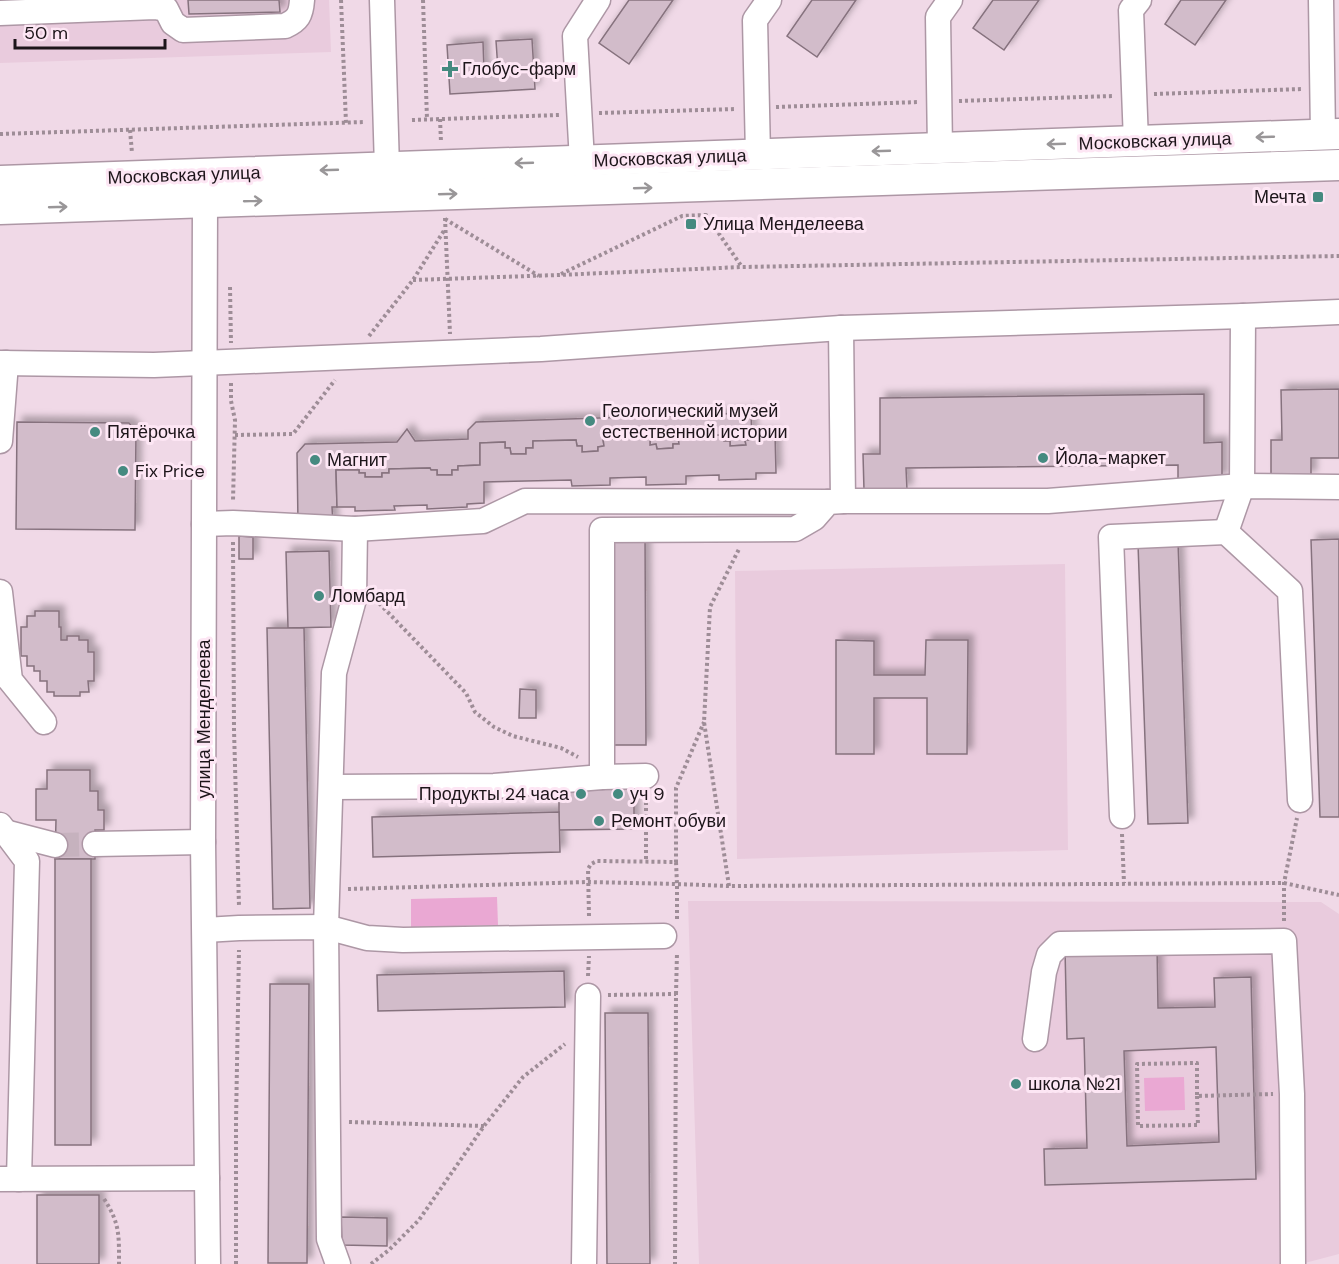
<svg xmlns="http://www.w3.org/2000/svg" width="1339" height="1264" font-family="'DM Sans',sans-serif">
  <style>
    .built { fill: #e9cbdd }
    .green { fill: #eaa8d3 }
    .building { fill: #d2bcca; stroke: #86727e; stroke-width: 1.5; fill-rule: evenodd; filter: url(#shadow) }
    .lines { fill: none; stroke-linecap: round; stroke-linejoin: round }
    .minor-tunnel { stroke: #c6b2be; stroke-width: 24; stroke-dasharray: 24 12; stroke-linecap: butt }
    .minor-casing { stroke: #ad97a5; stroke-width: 27 }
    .major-casing { stroke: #ad97a5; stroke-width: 33 }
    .path { stroke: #9e8d97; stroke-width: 4; stroke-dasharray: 3 3; stroke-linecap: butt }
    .minor { stroke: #fff; stroke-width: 24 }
    .major { stroke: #fff; stroke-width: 30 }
    .oneway { stroke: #999698 }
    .poi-dot { fill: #458a80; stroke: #fde6f4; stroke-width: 2 }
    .labels { text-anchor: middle; stroke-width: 6; stroke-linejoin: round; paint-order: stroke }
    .poi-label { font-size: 18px; fill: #1d151a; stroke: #fde6f4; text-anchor: start }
    .street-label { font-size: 18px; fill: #1d151a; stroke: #fde6f4 }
  </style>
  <defs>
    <filter id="shadow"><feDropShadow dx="5.5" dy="-5.5" stdDeviation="3" flood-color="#0004"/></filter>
  </defs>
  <rect width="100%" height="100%" fill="#f0d9e7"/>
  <g class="built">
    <path d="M0,0H329L331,52L0,63Z"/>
    <path d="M1065,564L1068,850L737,859L735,571Z"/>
    <path d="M688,901L1321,902L1339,914V1254L1301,1264H699Z"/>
  </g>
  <g class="green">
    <path d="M497,897L498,925L411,927V899Z"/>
    <path d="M1184,1077L1185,1110L1145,1111L1144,1078Z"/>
  </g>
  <g class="building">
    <path d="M188,0H279L280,12L189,14Z"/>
    <path d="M629,0H673L629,64L599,43Z"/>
    <path d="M812,0H856L817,57L787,36Z"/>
    <path d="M993,0H1039L1004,50L973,28Z"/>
    <path d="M1181,0H1226L1195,45L1165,24Z"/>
    <path d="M532,39L535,89L450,94L447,45L483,42L484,70H498L496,41Z"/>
    <path d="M1339,389V458H1311V476H1271V440H1282L1281,390Z"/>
    <path d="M1204,394V443L1222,442V479H1178V465L906,468L907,490H864L863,454H880V398Z"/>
    <path d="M751,413L752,440H745L746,445L730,446V441H724V435L678,436L679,444H673V448L657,449L656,444L650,445V438L603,439L604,446L598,447V451L582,452V446H577L576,440L533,441V448H526V454H511L510,448H505V442L480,443V465L458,466V470H452V475H437V470H431L430,468L389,469V473H382V477H365V473H359V470H336L337,507H332L333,524H298L297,453L305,444L397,442L407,429L415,441L468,439V430L476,422Z"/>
    <path d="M17,422L129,423L136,431L135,530L16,529Z"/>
    <path d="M752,434H775L776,473H756V479L719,480V475L686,476V484L646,485V477L610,478V485L572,486L571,480L484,482V503L467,504V507L427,509V505L394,506L395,510L355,511V507H337L336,470H359V473H365V477H382V473H389V469L430,468L431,470H437V475H452V470H458V466L480,465V443L505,442V448H510L511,454H526V448H533V441L576,440L577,446H582V452L598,451V447L604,446L603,439L650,438V445L656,444L657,449L673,448V444H679L678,436L724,435V441H730V446L746,445L745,440H752Z"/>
    <path d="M604,534H645L646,745H605Z"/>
    <path d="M239,536L253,537V559H239Z"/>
    <path d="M1339,539V817H1320L1311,540Z"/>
    <path d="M1178,542L1188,823L1148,824L1138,544Z"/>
    <path d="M329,551L331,627L288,628L286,552Z"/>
    <path d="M35,611H59V627H61V640H67V636H79V640H88V652H94V681H88L89,692H80V696H54V692H47V681H40V671H34V666H27V656H21V627H27V616H35Z"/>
    <path d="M267,628H304L310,908L273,909Z"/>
    <path d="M836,640L874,641V675H925L926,640H968L967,754H927V698H874V754H836Z"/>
    <path d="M520,689L536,690V718H519Z"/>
    <path d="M47,770H90V791H98V810H104V830H95V859H55L56,820H36V789H47Z"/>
    <path d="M634,785V829L559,830V786Z"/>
    <path d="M559,812L560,852L373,857L372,817Z"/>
    <rect x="55" y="859" width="36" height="286"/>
    <path d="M1157,946L1158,1008L1215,1007L1214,978L1251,977L1256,1179L1045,1185L1044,1149L1087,1148L1084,1038L1067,1039L1065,949ZM1216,1047L1219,1142L1127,1146L1124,1051Z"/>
    <path d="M564,971L565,1007L378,1011L377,975Z"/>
    <path d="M270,984H309L307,1263H268Z"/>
    <path d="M605,1013H648L650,1264H607Z"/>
    <rect x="37" y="1195" width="62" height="69"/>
    <path d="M341,1217L387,1218V1246L342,1245Z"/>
  </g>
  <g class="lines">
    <path class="minor-tunnel" d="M55,845L95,844"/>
    <defs>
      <g id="minor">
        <path d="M382,0L387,168"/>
        <path d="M1321,0L1323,135"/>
        <path d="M0,13L155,7L166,9L173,23L183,30L285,26C298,20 301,15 302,0"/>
        <path d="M1136,142L1131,10L1139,0"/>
        <path d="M940,149L938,17L950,0"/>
        <path d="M758,155L755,20L769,0"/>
        <path d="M582,161L575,36L598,0"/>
        <path d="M205,203L203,842L208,1264"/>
        <path d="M1243,316L1242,486L1226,532L1290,591L1300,800"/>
        <path d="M0,363L154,365L541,349L841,328L1243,316L1339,312"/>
        <path d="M0,441L6,363"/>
        <path d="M843,501H1048L1242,486L1339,487"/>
        <path d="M204,524L233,523L355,529L483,521L525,501L828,502"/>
        <path d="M0,592L10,680L44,722"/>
        <path d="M602,777V530L795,529L814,518L828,502L843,501L841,328"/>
        <path d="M331,787L494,786L602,777L646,776"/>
        <path d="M1122,816L1111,537L1226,532"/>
        <path d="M0,825L27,861L19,1179"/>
        <path d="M5,832L55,845"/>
        <path d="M95,844L203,842"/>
        <path d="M205,930L239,928L326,927L367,938L403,940L664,936"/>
        <path d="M1035,1039L1044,972L1049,955L1060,944L1284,941L1292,1094L1293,1264"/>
        <path d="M0,1179L207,1178"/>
        <path d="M338,1264L329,1239L326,927L334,673L354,599L355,529"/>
        <path d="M584,1264L588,996"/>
      </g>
      <g id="major">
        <path d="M0,181L1339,134"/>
        <path d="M0,209L1339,165"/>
      </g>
    </defs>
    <use href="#minor" class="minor-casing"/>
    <use href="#major" class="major-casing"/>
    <g class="path">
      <path d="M341,0L346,123"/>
      <path d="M423,0L427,119"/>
      <path d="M1154,94L1302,89"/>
      <path d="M959,101L1113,96"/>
      <path d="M776,107L919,102"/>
      <path d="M599,113L736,109"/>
      <path d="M440,119L441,142"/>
      <path d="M412,120L559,115"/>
      <path d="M130,130L132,153"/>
      <path d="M0,134L364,122"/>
      <path d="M445,218L450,334"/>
      <path d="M445,219L539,276"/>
      <path d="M561,274L682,216L706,215L742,267"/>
      <path d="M413,280L558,275L742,267L1339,256"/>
      <path d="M230,287L231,343"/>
      <path d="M369,336L413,280L445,229"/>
      <path d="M231,383V401L235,420L233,501"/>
      <path d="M235,435L293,434L335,380"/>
      <path d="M233,542L234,730L239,906"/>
      <path d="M375,599L466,693L475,712L494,727L513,736L561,748L578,757"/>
      <path d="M646,796V861"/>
      <path d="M1122,834L1124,883"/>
      <path d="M729,886L704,722L710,607L739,549"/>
      <path d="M348,889L588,882L677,884L676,862"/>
      <path d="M589,916L588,869L591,864L597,861L676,862V788L704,722"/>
      <path d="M677,919V884L729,886L1284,883L1339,895"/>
      <path d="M1284,921V883L1297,818"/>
      <path d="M588,976L589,956"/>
      <path d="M676,994L677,953"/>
      <path d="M608,995L676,994L675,1264"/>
      <path d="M1197,1096L1198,1125L1138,1126L1137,1064L1197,1063V1096L1273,1094"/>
      <path d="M349,1122L484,1126"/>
      <path d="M104,1199C120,1223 119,1236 119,1264"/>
      <path d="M236,1264V1122L239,950"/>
      <path d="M371,1264L389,1250L419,1220L484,1126L523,1077L565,1044"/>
    </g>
    <use href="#minor" class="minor"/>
    <use href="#major" class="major"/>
  </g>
  <defs><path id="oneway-shaft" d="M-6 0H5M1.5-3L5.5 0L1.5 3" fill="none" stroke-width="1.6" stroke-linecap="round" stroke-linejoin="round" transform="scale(1.5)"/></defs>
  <g class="oneway">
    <use href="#oneway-shaft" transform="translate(1265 137) rotate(178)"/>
    <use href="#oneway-shaft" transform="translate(1056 144) rotate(178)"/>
    <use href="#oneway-shaft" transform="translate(881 151) rotate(178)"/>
    <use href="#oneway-shaft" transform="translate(524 163) rotate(178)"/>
    <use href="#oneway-shaft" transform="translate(329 170) rotate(178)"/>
    <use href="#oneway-shaft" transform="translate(643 188) rotate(-2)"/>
    <use href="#oneway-shaft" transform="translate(448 194) rotate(-2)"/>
    <use href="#oneway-shaft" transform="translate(253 201) rotate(-2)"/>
    <use href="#oneway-shaft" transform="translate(58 207) rotate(-2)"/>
  </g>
  <g class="poi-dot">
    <path d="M447 60h6v6h6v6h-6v6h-6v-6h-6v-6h6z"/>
    <rect x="1312" y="191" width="12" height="12" rx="3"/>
    <rect x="685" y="218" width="12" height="12" rx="3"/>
    <circle cx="590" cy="421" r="6"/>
    <circle cx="95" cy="432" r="6"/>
    <circle cx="1043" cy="458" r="6"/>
    <circle cx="315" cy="460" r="6"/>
    <circle cx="123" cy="471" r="6"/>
    <circle cx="319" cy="596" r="6"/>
    <circle cx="581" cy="794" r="6"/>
    <circle cx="618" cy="794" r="6"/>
    <circle cx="599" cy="821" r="6"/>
    <circle cx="1016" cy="1084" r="6"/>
  </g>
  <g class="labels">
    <g class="poi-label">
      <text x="462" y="75">Глобус-фарм</text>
      <text x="1306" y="203" text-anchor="end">Мечта</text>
      <text x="703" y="230">Улица Менделеева</text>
      <text x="602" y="417">Геологический музей<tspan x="602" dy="21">естественной истории</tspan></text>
      <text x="107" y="438">Пятёрочка</text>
      <text x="1055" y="464">Йола-маркет</text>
      <text x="327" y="466">Магнит</text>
      <text x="135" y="477">Fix Price</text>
      <text x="331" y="602">Ломбард</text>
      <text x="569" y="800" text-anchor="end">Продукты 24 часа</text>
      <text x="630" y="800">уч 9</text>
      <text x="611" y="827">Ремонт обуви</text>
      <text x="1028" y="1090">школа №21</text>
    </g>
    <g class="street-label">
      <text transform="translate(1155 141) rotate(-2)" y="6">Московская улица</text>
      <text transform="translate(670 158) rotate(-2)" y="6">Московская улица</text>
      <text transform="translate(184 175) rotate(-2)" y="6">Московская улица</text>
      <text transform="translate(204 719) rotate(-90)" y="6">улица Менделеева</text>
    </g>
  </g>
  <path d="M15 39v9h150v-9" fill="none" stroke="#1d151a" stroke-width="3"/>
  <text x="24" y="39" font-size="18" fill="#1d151a" stroke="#fde6f4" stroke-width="4.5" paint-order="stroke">50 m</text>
</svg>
